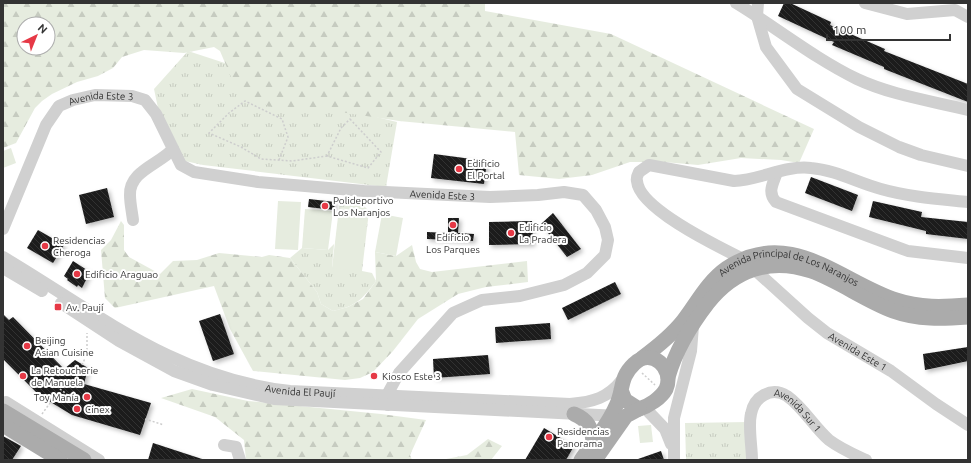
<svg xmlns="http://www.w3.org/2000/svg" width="971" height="463" font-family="Ubuntu,sans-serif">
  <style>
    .grass { fill: url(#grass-tufts) }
    .forest { fill: url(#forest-firs); fill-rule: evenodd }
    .pitch { fill: #e6ecdf }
    .building { fill: url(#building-back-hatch); filter: url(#shadow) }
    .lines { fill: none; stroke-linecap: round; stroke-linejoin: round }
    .path { stroke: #cdcdcd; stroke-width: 1.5; stroke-dasharray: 2 2; stroke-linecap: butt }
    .minor { stroke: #d0d0d0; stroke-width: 12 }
    .major { stroke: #ababab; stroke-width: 15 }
    .poi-dot { fill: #e63946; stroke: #fff; stroke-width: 1.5 }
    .labels { text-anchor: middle; stroke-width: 4; stroke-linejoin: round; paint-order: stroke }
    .street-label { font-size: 10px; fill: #333; stroke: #fff }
    .poi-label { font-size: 10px; fill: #333; stroke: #fff; text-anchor: start }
  </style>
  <defs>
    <pattern id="grass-tufts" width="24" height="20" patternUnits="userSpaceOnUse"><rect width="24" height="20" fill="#e6ecdf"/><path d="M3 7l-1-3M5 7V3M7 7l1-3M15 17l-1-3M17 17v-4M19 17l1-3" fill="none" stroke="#c6cbc0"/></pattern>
    <pattern id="forest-firs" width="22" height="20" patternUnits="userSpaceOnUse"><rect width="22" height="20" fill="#e6ecdf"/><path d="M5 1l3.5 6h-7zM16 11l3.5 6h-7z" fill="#c6cbc0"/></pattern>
    <pattern id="building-back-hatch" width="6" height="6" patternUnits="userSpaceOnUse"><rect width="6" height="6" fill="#1a1a1a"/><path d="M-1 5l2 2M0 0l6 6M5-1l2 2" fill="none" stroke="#333"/></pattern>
    <filter id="shadow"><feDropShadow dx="2.5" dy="2.5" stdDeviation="2" flood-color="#0004"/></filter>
  </defs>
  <rect width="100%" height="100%" fill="#fff"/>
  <g class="grass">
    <path d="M188,51L264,76L294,97L397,122L386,187L203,165L185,161L158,108L154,89Z"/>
    <path d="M340,201L363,205L369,211L362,271L372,273L376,281C362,300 356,306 333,311L321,304L317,292L290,258L302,248L328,250L334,244L332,268L368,212L339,208Z"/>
    <path d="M748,422L749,460H686L685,423Z"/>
  </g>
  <g class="forest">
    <path d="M3,3H485V11L611,34L814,129L799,163L781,160L741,158L698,165L664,162H630L592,175L559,179L519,175L515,132L399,121L327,110L283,109L268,106L244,92L231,77L220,51L214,47L184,53L144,50L122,57L113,68L98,76L77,82L52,94L42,101L35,108L16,143L3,148ZM24,24H48V48H24Z"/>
    <path d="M121,221L124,225V250L129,257L160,274L173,261L197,260L219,253L262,257L269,255L290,258L317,292L321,304L333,311L348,307L363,299L376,281L375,252L396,256L412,245L416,262L420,269L432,272L527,261L528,282L486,287L458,294L418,319L393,351L373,372L360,378L345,380L253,371L230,329L214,286L115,308L105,298L101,250L111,240Z"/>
    <path d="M192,389L248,401L381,414L426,420L410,455L412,460H246L244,440L215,417L161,398Z"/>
    <path d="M488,439L502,446L491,460H441L467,455Z"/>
  </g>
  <g class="pitch">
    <path d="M11,148L16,163L3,168V151Z"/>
    <path d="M278,201L301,202L298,250L275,249Z"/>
    <path d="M339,208L368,212L361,271L332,268Z"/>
    <path d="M305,209L333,211L328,250L302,248Z"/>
    <path d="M382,214L403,218L396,256L375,252Z"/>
    <path d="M651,425L653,442L640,443L638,426Z"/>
  </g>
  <g class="building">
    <path d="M784,3H790L831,22L830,25L885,49L884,51L968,84V102L884,69V67L832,45L834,42L778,16Z"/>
    <path d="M434,154L487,161L484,184L431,178Z"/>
    <path d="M811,177L858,195L852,211L805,193Z"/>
    <path d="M107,188L114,217L86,224L79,195Z"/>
    <path d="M309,199L335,202L334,210L308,207Z"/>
    <path d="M873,201L922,212L921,217L968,222V239L926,234V231L869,217Z"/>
    <path d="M553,213L581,249L567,257L541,224Z"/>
    <path d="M448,218H459L458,233L474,234L473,241L427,239V232L448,233Z"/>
    <path d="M532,221L533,244L489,245V222Z"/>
    <path d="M38,230L64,245L53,263L27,248Z"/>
    <path d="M73,261L90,272L82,288L78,285L77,287L67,280L68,279L64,276Z"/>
    <path d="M615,282L621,294L568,320L562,308Z"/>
    <path d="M3,314L9,320L13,317L64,369L75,360L88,368L84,384L151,403L140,435L72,415L39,395L3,359Z"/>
    <path d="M220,314L234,354L213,361L199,321Z"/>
    <path d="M550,323L551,339L496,343L495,327Z"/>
    <path d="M968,347V361L925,370L923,354Z"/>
    <path d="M488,355L490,374L434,378L433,359Z"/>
    <path d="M544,428L574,446L566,460H525Z"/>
    <path d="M3,436L21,446L12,460H3Z"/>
    <path d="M153,443L202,459V460H148Z"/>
    <path d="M661,451L664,460H639L638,459Z"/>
  </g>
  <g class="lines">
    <g class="path">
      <path d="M350,119L381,152L368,168L327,156L341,128Z"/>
      <path d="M279,160L288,137L282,119L245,101L229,113L209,133L241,147L261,159L292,161L327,156"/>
      <path d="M82,365L87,354V333"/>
      <path d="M642,373L655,385"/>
      <path d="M60,389L69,396"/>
      <path d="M42,414L50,403"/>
      <path d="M145,419L164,425"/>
    </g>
    <g class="minor">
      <path d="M736,3C777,28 814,58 857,79C891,95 932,101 968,110"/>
      <path d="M758,3L757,16L766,47L797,89L859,127L899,147L921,155L968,166"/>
      <path d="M865,3L907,14L955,10L968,17"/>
      <path d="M777,172C773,184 767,192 776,202L908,251L968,258"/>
      <path d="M133,220C132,212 130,203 130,195C129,171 160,164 173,149"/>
      <path id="s1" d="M3,229L46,125L59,106L73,100L95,95L132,96L145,100L156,114L181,165L194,172L258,182L364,191L490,197L538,195L564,192L583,195L596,210L605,227L608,240L605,255L587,273L564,285L520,296L482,300L453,313L399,373L387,395L388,405"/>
      <path id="s2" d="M3,257C99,314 174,378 290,391L570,404C593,402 608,398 622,380"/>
      <path d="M743,259C719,247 639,209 637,181C636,178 638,174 639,172L649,165L734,181C760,180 785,165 811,168C836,170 858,183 881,189C909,197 939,199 968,202"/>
      <path d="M3,268L42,291"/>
      <path id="s3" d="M754,269L808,318L827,333L891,371L936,404L968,425"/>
      <path d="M61,303L119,341L174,371L213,385L274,399L619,416"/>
      <path d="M3,404L6,402L99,460"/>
      <path d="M644,407L665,429L671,444"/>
      <path d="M224,445L236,447L240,460"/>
      <path d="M674,460V418L691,351L693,326"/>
      <path id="s4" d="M752,460C752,447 748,426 751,414C754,397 771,386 787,396C803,407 814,427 829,440C841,449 853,454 866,460"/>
    </g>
    <g class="major">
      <path id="s5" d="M642,358C657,347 671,336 683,321C697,303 707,282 727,268C790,226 841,282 896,300C920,308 943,307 968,305"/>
      <path d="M668,377C676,350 691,325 708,303C734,270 770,257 811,271C839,281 864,300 893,311C918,320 942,319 968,317"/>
      <path d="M3,411L84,460"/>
      <path d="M574,414C588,420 592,428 593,442"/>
      <path d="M3,425L60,460"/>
      <path d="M581,460C593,443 608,425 616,406C624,390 619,378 634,364C651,347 675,368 666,389C661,398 649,406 639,409L625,400L621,390"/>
      <path d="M595,460L626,416L639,409"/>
    </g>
  </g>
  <g class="poi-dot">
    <circle cx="459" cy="169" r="4"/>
    <circle cx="325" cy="206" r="4"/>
    <circle cx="453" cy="225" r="4"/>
    <circle cx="511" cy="233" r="4"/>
    <circle cx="45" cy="246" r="4"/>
    <circle cx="77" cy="274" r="4"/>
    <rect x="54" y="303" width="8" height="8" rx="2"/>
    <circle cx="27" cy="346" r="4"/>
    <circle cx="23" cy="376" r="4"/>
    <circle cx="374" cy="376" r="4"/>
    <circle cx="87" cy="397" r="4"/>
    <circle cx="77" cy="409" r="4"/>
    <circle cx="549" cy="437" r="4"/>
  </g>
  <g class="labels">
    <g class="street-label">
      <text dy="4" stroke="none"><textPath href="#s1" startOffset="179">Avenida Este 3</textPath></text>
      <text dy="4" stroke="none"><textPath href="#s1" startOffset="563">Avenida Este 3</textPath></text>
      <text dy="4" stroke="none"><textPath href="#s5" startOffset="190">Avenida Principal de Los Naranjos</textPath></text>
      <text dy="4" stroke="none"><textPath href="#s3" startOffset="133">Avenida Este 1</textPath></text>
      <text dy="4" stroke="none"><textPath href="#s2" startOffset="330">Avenida El Paují</textPath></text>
      <text dy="4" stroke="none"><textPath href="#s4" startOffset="111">Avenida Sur 1</textPath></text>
    </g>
    <g class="poi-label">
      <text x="467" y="167">Edificio<tspan x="467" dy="12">El Portal</tspan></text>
      <text x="333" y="204">Polideportivo<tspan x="333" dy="12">Los Naranjos</tspan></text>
      <text x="519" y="231">Edificio<tspan x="519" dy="12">La Pradera</tspan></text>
      <text x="453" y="241" text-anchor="middle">Edificio<tspan x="453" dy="12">Los Parques</tspan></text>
      <text x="53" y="244">Residencias<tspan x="53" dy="12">Cheroga</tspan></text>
      <text x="85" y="278">Edificio Araguao</text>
      <text x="66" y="311">Av. Paují</text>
      <text x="35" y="344">Beijing<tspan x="35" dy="12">Asian Cuisine</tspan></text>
      <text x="31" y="374">La Retoucherie<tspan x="31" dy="12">de Manuela</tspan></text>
      <text x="382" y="380">Kiosco Este 3</text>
      <text x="79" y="401" text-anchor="end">Toy Manía</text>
      <text x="85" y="413">Cinex</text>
      <text x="557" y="435">Residencias<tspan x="557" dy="12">Panorama</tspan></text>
    </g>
  </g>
  <rect width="971" height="463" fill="none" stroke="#333333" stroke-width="8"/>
  <g transform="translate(36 36) rotate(43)"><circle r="19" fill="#ffffff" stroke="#adadad"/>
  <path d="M0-3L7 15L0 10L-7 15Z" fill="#e63946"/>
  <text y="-6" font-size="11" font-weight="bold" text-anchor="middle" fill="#333333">N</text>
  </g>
  <path d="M827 34v6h123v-6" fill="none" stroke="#333333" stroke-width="2"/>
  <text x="833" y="34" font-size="12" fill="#333333" stroke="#ffffff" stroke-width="3" paint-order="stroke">100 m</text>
</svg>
